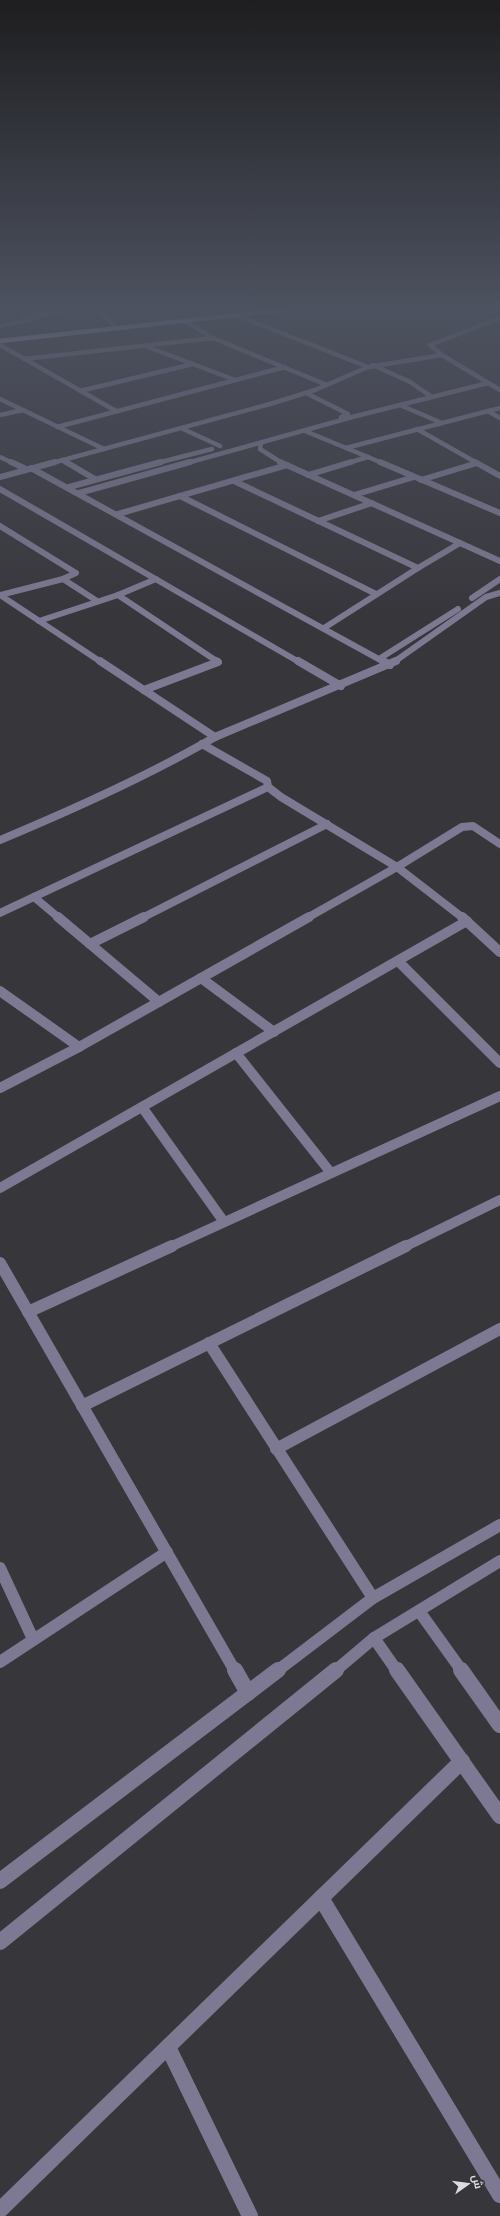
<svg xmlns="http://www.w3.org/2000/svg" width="500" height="2216" font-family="'Space Grotesk',Cairo,sans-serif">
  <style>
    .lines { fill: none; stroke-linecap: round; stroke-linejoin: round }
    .minor-far5 { stroke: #7e7992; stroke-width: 4.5 }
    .minor-far4 { stroke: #7e7992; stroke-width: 6 }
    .minor-far3 { stroke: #7e7992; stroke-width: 8 }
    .minor-far2 { stroke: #7e7992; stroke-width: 10 }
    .minor-far1 { stroke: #7e7992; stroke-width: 12 }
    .minor { stroke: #7e7992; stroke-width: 16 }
    .major { stroke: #c5baed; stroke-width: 4.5 }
  </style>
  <rect width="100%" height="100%" fill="#37363b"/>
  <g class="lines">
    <g class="minor-far5">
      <path d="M17,308L28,320L40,316L31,308"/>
      <path d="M97,308L114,325"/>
      <path d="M218,308L231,312"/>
      <path d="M236,315L368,367"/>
      <path d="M40,316L76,308"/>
      <path d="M185,321L213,338"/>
      <path d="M0,326L28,320"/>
      <path d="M0,345L116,411"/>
      <path d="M442,355L500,390"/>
      <path d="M24,359L213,338L327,385"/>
      <path d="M193,364L235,380"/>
      <path d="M373,365L410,382L432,397"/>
      <path d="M80,391L193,364L145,346"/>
      <path d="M306,393L348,414L341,417"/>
      <path d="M0,399L104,449"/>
      <path d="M400,405L442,423"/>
      <path d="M488,411L500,418"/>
      <path d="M0,415L23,410"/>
      <path d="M57,427L285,367"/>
      <path d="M181,428L220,446"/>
      <path d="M417,429L477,463"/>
      <path d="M305,431L368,457L348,463"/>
      <path d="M261,443L260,449L282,463"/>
      <path d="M346,448L500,408"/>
      <path d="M0,457L13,463"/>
      <path d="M368,457L382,463"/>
      <path d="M62,460L67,463"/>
      <path d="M52,463L270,404L315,390L368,367L442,355L430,345L500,318"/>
      <path d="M157,463L212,449"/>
      <path d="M187,463L356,416L488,383"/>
    </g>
    <g class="minor-far4">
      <path d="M11,462L26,469"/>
      <path d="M66,462L95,479"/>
      <path d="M280,462L500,561"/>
      <path d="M380,462L500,513"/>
      <path d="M475,462L500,476"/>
      <path d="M31,468L384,662"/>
      <path d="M308,475L351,462"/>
      <path d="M0,477L55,462"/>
      <path d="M421,480L477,463"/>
      <path d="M234,481L418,568L460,543"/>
      <path d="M69,487L161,462"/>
      <path d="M0,489L299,662"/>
      <path d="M79,493L190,462"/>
      <path d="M354,495L414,477"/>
      <path d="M180,496L376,594"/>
      <path d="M118,514L287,465"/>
      <path d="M318,521L372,503"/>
      <path d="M0,526L76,573L63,579L0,595"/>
      <path d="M63,579L97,601"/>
      <path d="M0,595L101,662"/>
      <path d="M118,595L218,662"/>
      <path d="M472,598L500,579"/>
      <path d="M39,621L118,595L156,579"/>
      <path d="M324,628L418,568"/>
      <path d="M379,659L458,609"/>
      <path d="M394,662L486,597L500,593"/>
    </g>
    <g class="minor-far3">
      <path d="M100,661L215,737"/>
      <path d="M298,661L341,686"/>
      <path d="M383,661L390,665"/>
      <path d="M144,690L218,662L216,661"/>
      <path d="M202,744L267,781L268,787L281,797L397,867L463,918"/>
      <path d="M0,840C72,810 148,776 215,737L396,661"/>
      <path d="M34,897L59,918"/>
      <path d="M0,913L268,787"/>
      <path d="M142,918L327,824"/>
      <path d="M307,918L397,867L462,827L473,826L500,844"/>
    </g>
    <g class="minor-far2">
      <path d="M58,917L159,1002"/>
      <path d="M462,917L500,952"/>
      <path d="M90,944L144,917"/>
      <path d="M398,961L500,1063"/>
      <path d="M201,978L274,1032"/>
      <path d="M0,991L79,1047"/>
      <path d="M236,1053L331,1173"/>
      <path d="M0,1088L79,1047L309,917"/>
      <path d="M142,1107L224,1222"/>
      <path d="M0,1188L467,921"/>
      <path d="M170,1247L500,1096"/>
      <path d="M404,1247L500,1200"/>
    </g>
    <g class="minor-far1">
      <path d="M0,1263L235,1671"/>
      <path d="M28,1312L172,1246"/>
      <path d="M209,1343L373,1598"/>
      <path d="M82,1406L406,1246"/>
      <path d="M276,1449L500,1329"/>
      <path d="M0,1568L33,1639"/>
      <path d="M419,1611L462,1671"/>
      <path d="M374,1638L397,1671"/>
      <path d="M0,1662L167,1552"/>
      <path d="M277,1671L373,1598L500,1525"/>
      <path d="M335,1671L374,1638L500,1561"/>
    </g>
    <g class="minor">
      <path d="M235,1670L248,1693"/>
      <path d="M397,1670L500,1816"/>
      <path d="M461,1670L500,1725"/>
      <path d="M0,1881L278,1670"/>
      <path d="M321,1898L500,2195"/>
      <path d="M0,1942L336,1670"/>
      <path d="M168,2047L250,2216"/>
      <path d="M0,2210L462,1761"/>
    </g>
    <path class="major" d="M0,341L298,308"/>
  </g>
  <linearGradient id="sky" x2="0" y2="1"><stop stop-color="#1e1e20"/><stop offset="0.5" stop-color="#4d5260"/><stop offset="1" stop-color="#4d5260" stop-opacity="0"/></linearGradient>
  <rect width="500" height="618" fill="url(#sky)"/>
  <g transform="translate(468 2184) rotate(76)" stroke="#37363b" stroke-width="3" paint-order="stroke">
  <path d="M0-3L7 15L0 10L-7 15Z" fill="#dcdcdf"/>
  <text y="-6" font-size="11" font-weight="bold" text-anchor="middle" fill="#dcdcdf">ش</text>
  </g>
</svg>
